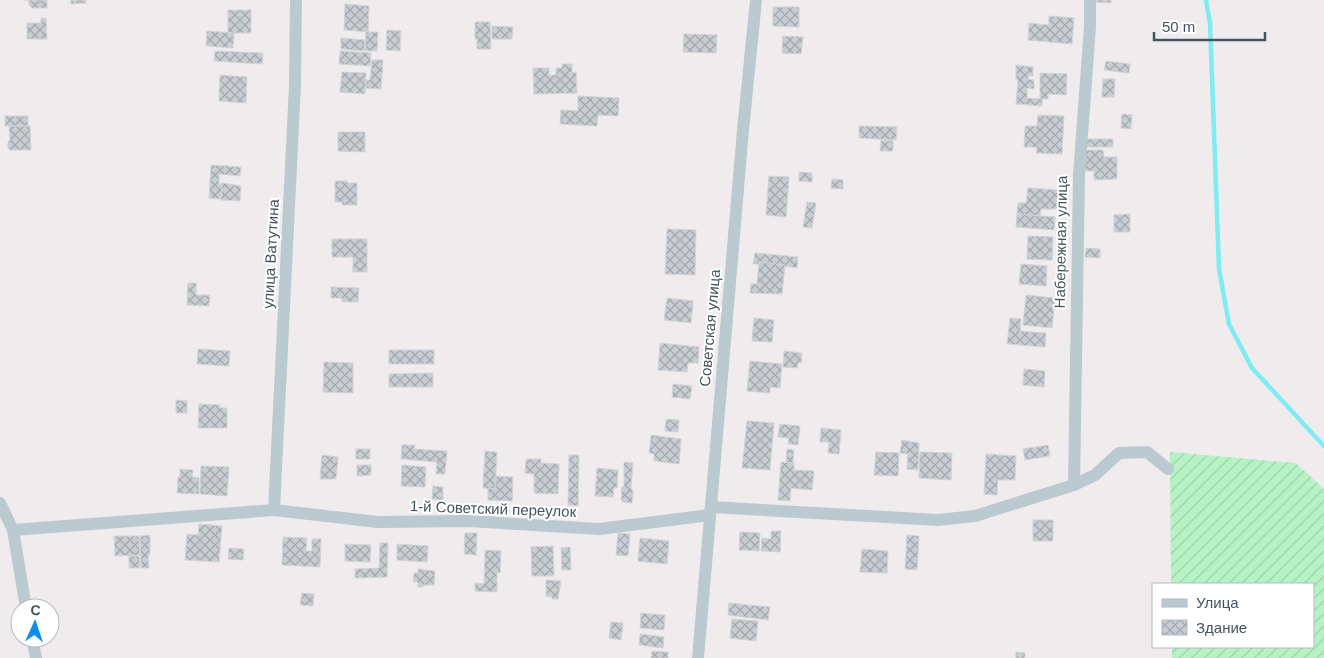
<svg xmlns="http://www.w3.org/2000/svg" width="1324" height="658" font-family="Arial,sans-serif">
  <style>
    .garden { fill: url(#garden-furrows) }
    .lines { fill: none; stroke-linecap: round; stroke-linejoin: round }
    .stream { stroke: #7fecf3; stroke-width: 4.5 }
    .building { fill: url(#building-cross-hatch); stroke: #d0d4d9 }
    .street { stroke: #bbcad1; stroke-width: 12 }
    .labels { text-anchor: middle; stroke-width: 4; stroke-linejoin: round; paint-order: stroke }
    .street-label { font-size: 15px; fill: #43545c; stroke: #fff }
  </style>
  <defs>
    <pattern id="garden-furrows" width="10" height="10" patternUnits="userSpaceOnUse" patternTransform="scale(1.25)"><rect width="10" height="10" fill="#b6f2c4"/><path d="M-1 1l2-2M0 10L10 0M9 11l2-2" fill="none" stroke="#9ed1ab"/></pattern>
    <pattern id="building-cross-hatch" width="8" height="8" patternUnits="userSpaceOnUse" patternTransform="scale(1.25)"><rect width="8" height="8" fill="#c8cdd2"/><path d="M0 0l8 8M0 8l8-8" fill="none" stroke="#a4a9ae"/></pattern>
  </defs>
  <rect width="100%" height="100%" fill="#f0eced"/>
  <path class="garden" d="M1170,452L1296,463L1324,489V658H1172V647H1313V584H1171Z"/>
  <g class="lines">
    <path class="stream" d="M1206,0L1210,23L1219,269L1229,324L1252,368L1324,446"/>
  </g>
  <g class="building">
    <path d="M23,0H47V8H32L29,5V0Z"/>
    <path d="M71,0H86V3L71,4Z"/>
    <path d="M1097,0H1111V3L1096,2Z"/>
    <path d="M345,4L369,6L368,32L344,30Z"/>
    <path d="M773,7H799V27L773,26Z"/>
    <rect x="228" y="10" width="23" height="23"/>
    <path d="M1049,16L1074,18L1072,44L1028,40L1029,23L1049,25Z"/>
    <path d="M41,18H46L47,39H27V23H41Z"/>
    <path d="M475,22H490L491,49H477V39H475Z"/>
    <path d="M492,26L513,27L512,39H492Z"/>
    <path d="M387,30L401,31L400,51L386,50Z"/>
    <path d="M207,31L234,33L233,48L206,46Z"/>
    <path d="M366,32H378L377,51H365Z"/>
    <path d="M684,34L717,35L716,53L683,52Z"/>
    <path d="M783,36L803,37L801,54L782,53Z"/>
    <path d="M341,38L365,40L364,51L341,49Z"/>
    <path d="M215,51L263,53L262,64L214,61Z"/>
    <path d="M340,51L371,53L370,66L339,64Z"/>
    <path d="M372,60H383L381,89L366,88V80H370Z"/>
    <path d="M1106,61L1130,64L1129,73L1104,70Z"/>
    <path d="M562,64H572V73L576,72L577,93L534,94L533,68H549V75H556V68H562Z"/>
    <path d="M1016,65L1033,67V76H1028V79L1034,80V89L1027,88V98L1042,99V106L1016,104L1018,79H1016Z"/>
    <path d="M342,72L366,73L365,94L340,92Z"/>
    <path d="M1040,73L1067,74L1066,95L1048,94V99H1040Z"/>
    <path d="M220,75L247,77L246,103L219,101Z"/>
    <path d="M1103,79H1115L1114,97H1102Z"/>
    <path d="M578,96L619,98L618,116L598,115L597,126L560,124L561,110L578,111Z"/>
    <path d="M1122,114L1132,115L1131,129L1121,128Z"/>
    <path d="M1038,115L1064,116L1062,154L1036,153L1037,147H1024L1025,126H1037Z"/>
    <rect x="5" y="116" width="23" height="10"/>
    <path d="M9,126H30L31,150H10L8,148V142L10,140Z"/>
    <path d="M859,126L897,127L896,140L859,138Z"/>
    <path d="M338,132H365V152L338,151Z"/>
    <rect x="1085" y="139" width="28" height="8"/>
    <path d="M881,140L893,141V151H880Z"/>
    <path d="M1084,150H1103L1104,157H1117V179L1094,180V171H1084Z"/>
    <path d="M211,165L241,167L240,176L219,174V184H222L221,199L209,198Z"/>
    <path d="M799,172L812,173V182L799,181Z"/>
    <path d="M769,176L789,177L786,217L766,215Z"/>
    <path d="M832,179L843,180V189L831,188Z"/>
    <path d="M335,181H347V183H357V205H342V202H335Z"/>
    <path d="M222,183L241,186L240,201L221,200Z"/>
    <path d="M1028,188L1060,190L1058,209H1041L1040,216L1017,214L1018,203H1026Z"/>
    <path d="M807,202L816,203L812,228L803,227Z"/>
    <path d="M1017,214L1055,217L1054,230L1016,227Z"/>
    <path d="M1130,214V232H1114V215Z"/>
    <path d="M667,229L696,230L695,275L665,274Z"/>
    <path d="M1028,236L1053,237L1052,260L1027,259Z"/>
    <path d="M332,239H367V272H353V257H332Z"/>
    <path d="M1086,248L1100,249V258L1085,257Z"/>
    <path d="M755,253L798,257L797,268L759,262V264H753Z"/>
    <path d="M759,262L785,265L782,294L750,293L751,284H757Z"/>
    <path d="M1021,264L1047,266L1046,286L1019,284Z"/>
    <path d="M188,283H196V295H210L209,306L187,305Z"/>
    <path d="M331,287L359,288L358,302H342V298H331Z"/>
    <path d="M1026,295L1055,298L1052,328L1023,325Z"/>
    <path d="M667,298L693,301L691,323L664,320Z"/>
    <path d="M754,318L774,320L772,342L752,341Z"/>
    <path d="M1010,318L1021,319L1020,331L1046,333L1045,347L1007,344Z"/>
    <path d="M660,343L699,347L698,363H688L687,372L658,370Z"/>
    <path d="M198,349L230,351L229,366L197,364Z"/>
    <rect x="389" y="350" width="45" height="14"/>
    <path d="M784,351L802,353L801,363H798L797,368L783,367Z"/>
    <path d="M750,361L782,364L780,388L770,387V393L747,391Z"/>
    <path d="M324,362L353,363V393L323,392Z"/>
    <path d="M1024,369L1045,371L1044,387L1023,385Z"/>
    <path d="M433,373V387H389V374Z"/>
    <path d="M673,384L692,386L690,399L672,397Z"/>
    <path d="M176,400L187,401V413H176Z"/>
    <path d="M199,404L220,405L219,408H227V428H198Z"/>
    <path d="M666,419L679,420L678,432L665,431Z"/>
    <path d="M747,421L774,423L770,470L742,468Z"/>
    <path d="M780,424L800,426L798,445L788,444L789,438L778,437Z"/>
    <path d="M821,428L841,430L839,454L828,453L829,442H820Z"/>
    <path d="M651,435L681,439L679,464L654,461V454L649,453Z"/>
    <path d="M902,440L919,443L918,470L907,469L908,454L900,453Z"/>
    <path d="M402,445H415L414,449L447,451L445,474H436L437,462L401,459Z"/>
    <path d="M1048,445L1050,456L1025,460L1023,449Z"/>
    <rect x="356" y="449" width="14" height="10"/>
    <path d="M787,449L794,450L793,463L786,462Z"/>
    <path d="M485,451L497,452L495,489L483,488Z"/>
    <path d="M876,452L899,453L898,476L874,475Z"/>
    <path d="M920,452L952,453L951,480L919,478Z"/>
    <path d="M986,454L1016,456L1015,480H998L997,495L984,494Z"/>
    <path d="M322,455L338,457L336,479H320Z"/>
    <path d="M569,455H579L578,506L568,505Z"/>
    <path d="M526,459H541V463L559,464L558,494L534,493V474L525,473Z"/>
    <path d="M624,462L633,463L631,489L633,490L632,503L622,502V500H621L622,487H624Z"/>
    <path d="M781,462L794,463V470L814,471L812,490L791,488L790,501L778,500Z"/>
    <path d="M357,465H371V475L357,476Z"/>
    <path d="M402,465L426,467L425,487L401,486Z"/>
    <path d="M201,466L229,467L227,496L200,494Z"/>
    <path d="M597,468L618,470L617,488H614L613,497L595,496Z"/>
    <path d="M180,469L193,470L192,477L199,478V494L177,493L178,477H180Z"/>
    <path d="M496,476L513,477L512,501L488,500V488L495,489Z"/>
    <path d="M433,486L443,487V500L432,499Z"/>
    <rect x="1033" y="520" width="20" height="21"/>
    <path d="M199,524L222,526L219,562L185,560L187,534L198,535Z"/>
    <path d="M771,531H781L780,552L761,551L762,538L771,539Z"/>
    <path d="M740,532L760,533L759,551L739,550Z"/>
    <path d="M465,533H477L476,555L464,554Z"/>
    <path d="M618,533L630,534L628,556L616,555Z"/>
    <path d="M150,535V555H148L149,568H141L140,536Z"/>
    <path d="M907,535L919,536L917,570L905,569Z"/>
    <path d="M114,536H139L140,555L115,556Z"/>
    <path d="M283,537L307,538L306,551H312V539H321L320,567L282,565Z"/>
    <path d="M640,538L669,541L667,564L638,561Z"/>
    <path d="M380,543H388L387,577L355,578V569L379,568Z"/>
    <path d="M345,544L371,545L370,562L345,561Z"/>
    <path d="M397,544L428,546L427,562L397,560Z"/>
    <path d="M553,546L554,576H532L531,547Z"/>
    <path d="M570,547L571,570H562L561,548Z"/>
    <path d="M229,548L244,549L243,560L228,559Z"/>
    <path d="M862,549L888,551L887,573L860,572Z"/>
    <path d="M485,550L501,551L500,573L497,572V592L475,591V583L484,584Z"/>
    <path d="M129,556H139L140,568H129Z"/>
    <path d="M418,569L435,571L434,585H423V587H418V582H413L414,573H418Z"/>
    <path d="M546,580L561,581L558,599H552V597L546,596Z"/>
    <path d="M302,593L314,594L313,606L300,605Z"/>
    <path d="M729,603L770,607L768,620L728,615Z"/>
    <path d="M641,613L665,615L664,630L640,628Z"/>
    <path d="M732,619L758,621L756,641L730,638Z"/>
    <path d="M611,622L623,623L621,640L609,638Z"/>
    <path d="M640,634L664,637L663,648L639,645Z"/>
    <path d="M652,651L668,652V658H651Z"/>
    <path d="M1016,652L1025,653V658H1016Z"/>
  </g>
  <g class="lines">
    <g class="street">
      <path d="M1074,485L1079,175L1090,27V0"/>
      <path d="M0,503L13,530L274,510L378,522L468,521L599,529L710,515"/>
      <path d="M711,507L938,520L975,516L1074,485L1095,475L1119,453L1147,452L1168,469"/>
      <path d="M274,510L295,85L296,0"/>
      <path d="M13,530L26,608"/>
      <path d="M32,638L36,658"/>
      <path d="M698,658L743,130L756,0"/>
    </g>
  </g>
  <g class="labels">
    <g class="street-label">
      <text transform="translate(1061 242) rotate(-89)" y="5">Набережная улица</text>
      <text transform="translate(271 254) rotate(-87)" y="5">улица Ватутина</text>
      <text transform="translate(710 328) rotate(-85)" y="5">Советская улица</text>
      <text transform="translate(493 509) rotate(2)" y="5">1-й Советский переулок</text>
    </g>
  </g>
  <rect x="1152" y="583" width="162" height="65" fill="#ffffff" stroke="#b4bbbe"/>
  <rect x="1162" y="599" width="25" height="8" fill="#bbcad1" stroke="#b4bbbe"/>
  <text x="1196" y="608" font-size="15" fill="#43545c">Улица</text>
  <rect x="1162" y="620" width="25" height="15" fill="url(#building-cross-hatch)" stroke="#b4bbbe"/>
  <text x="1196" y="633" font-size="15" fill="#43545c">Здание</text>
  <g transform="translate(35 623) rotate(3)"><circle r="24" fill="#ffffff" stroke="#b4bbbe"/>
  <path d="M0-4L9 19L0 12L-9 19Z" fill="#098eed"/>
  <text y="-8" font-size="14" font-weight="bold" text-anchor="middle" fill="#43545c">С</text>
  </g>
  <path d="M1154 32v8h111v-8" fill="none" stroke="#43545c" stroke-width="2.5"/>
  <text x="1162" y="32" font-size="15" fill="#43545c" stroke="#ffffff" stroke-width="4" paint-order="stroke">50 m</text>
</svg>
